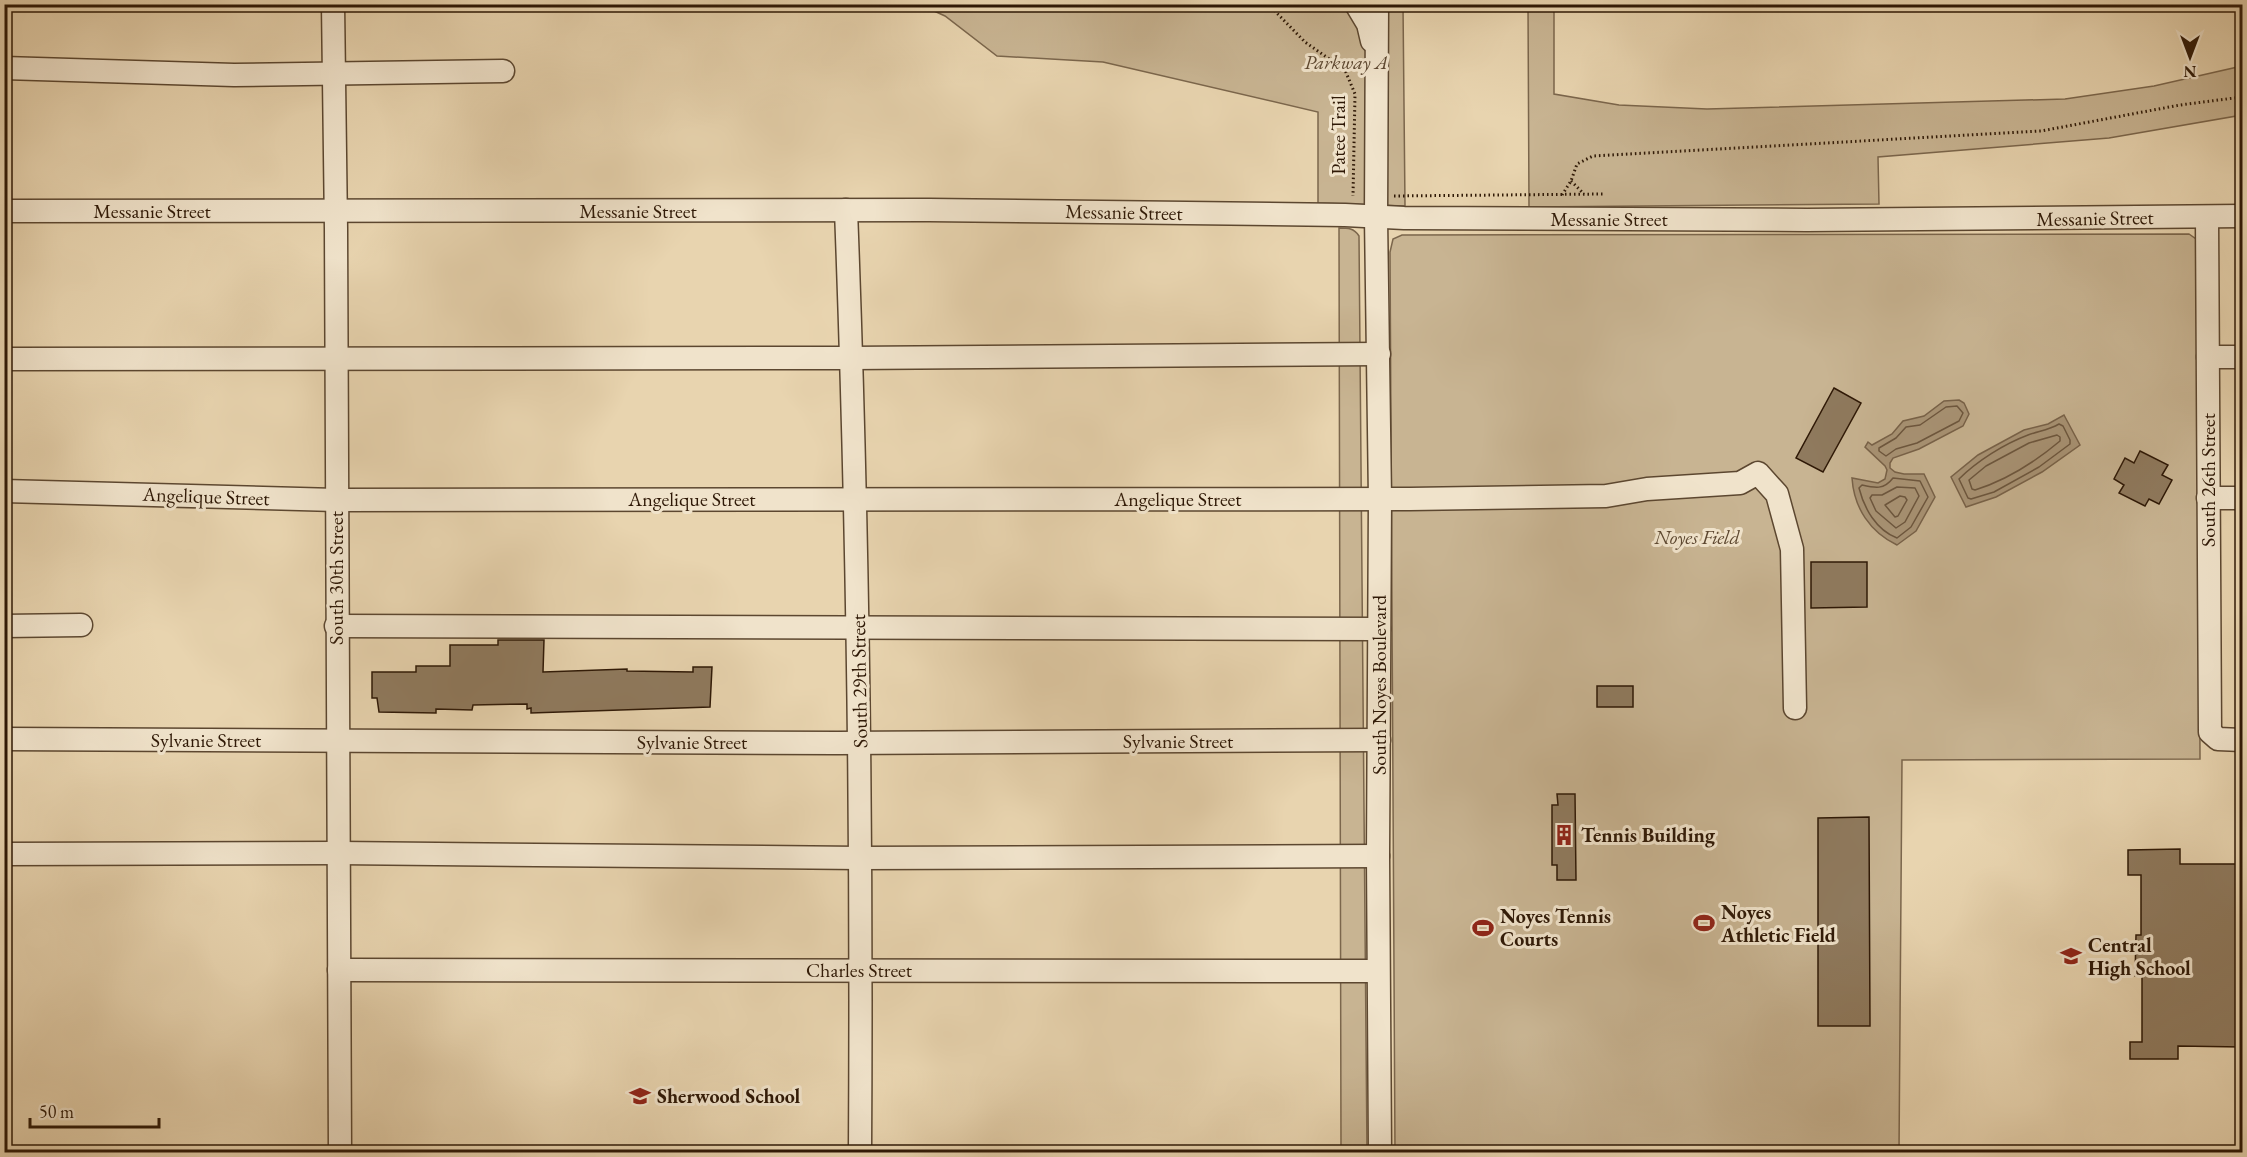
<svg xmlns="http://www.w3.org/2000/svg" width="2247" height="1157" font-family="'EB Garamond',serif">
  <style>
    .green { fill: #c8b492; stroke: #7b664c; stroke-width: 1.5 }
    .water { fill: #a99476; stroke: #786249; stroke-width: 1.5 }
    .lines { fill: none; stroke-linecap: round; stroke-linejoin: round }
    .shore { stroke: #6c563e; stroke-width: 1.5 }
    .building { fill: #8f7a5e; stroke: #2e1806; stroke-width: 1.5 }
    .minor-casing { stroke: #5c4730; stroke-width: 25 }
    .path { stroke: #2e1806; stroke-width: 3; stroke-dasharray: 1.5 3; stroke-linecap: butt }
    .minor { stroke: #f0e3cb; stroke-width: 22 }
    .labels { text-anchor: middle; stroke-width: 6; stroke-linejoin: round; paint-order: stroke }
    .park-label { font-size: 20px; font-style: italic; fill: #5c4730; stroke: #f0e3cb }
    .street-label { font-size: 20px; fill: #2e1806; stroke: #f0e3cb }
    .poi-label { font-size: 20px; font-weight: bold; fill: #2e1806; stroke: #f0e3cb; text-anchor: start }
  </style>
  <rect width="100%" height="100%" fill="#e8d4af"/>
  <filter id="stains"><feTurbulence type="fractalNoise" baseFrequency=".00333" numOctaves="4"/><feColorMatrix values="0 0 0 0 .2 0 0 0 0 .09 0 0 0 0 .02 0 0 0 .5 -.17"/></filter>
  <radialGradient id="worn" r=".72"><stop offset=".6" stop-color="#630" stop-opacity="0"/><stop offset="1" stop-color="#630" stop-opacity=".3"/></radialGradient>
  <g class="green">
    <path d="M921,5H1403L1405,206L1318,203V112L1103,62L997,56L945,16Z"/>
    <path d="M1528,5H1554V94L1619,105L1707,109L2065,99L2154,86L2242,66V115L2109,138L1878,157L1879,204L1529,207Z"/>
    <path d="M1339,228C1348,228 1354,228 1359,236L1367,1152H1341Z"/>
    <path d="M2189,234L2196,239L2198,249L2200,759L1902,760L1899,1152H1395L1390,252L1393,239L1402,235Z"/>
  </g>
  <g class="water">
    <path d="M1959,400L1964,403L1969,414L1963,426L1919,449L1893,458L1890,463V468L1895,472L1904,474H1924L1935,497L1916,531L1897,545C1870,532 1854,508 1852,478L1878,483L1885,479L1887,470L1885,466L1865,447L1868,442L1872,445L1892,434L1903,421L1924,416L1944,401Z"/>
    <path d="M2064,415L2080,445L2042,472L1996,497L1966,507L1951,477L1978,455L2024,430L2048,424Z"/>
  </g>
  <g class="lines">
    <g class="shore">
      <path d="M1957,406L1963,413L1959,421L1917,443L1896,449L1886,456L1879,451V448L1896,438L1906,427L1920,425L1946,407Z"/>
      <path d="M2059,424L2063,426L2070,440V444L2039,467L1994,492L1971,499L1968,498L1959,479C1977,461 2004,444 2028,435C2039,431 2049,430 2059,424Z"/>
      <path d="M2057,435L2060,437V441C2035,462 2007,480 1975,490L1972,489L1969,480L1986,466L2029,443Z"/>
      <path d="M1893,478L1920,481L1928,497L1911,527L1897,538C1876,530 1864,508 1859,488L1862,485C1875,488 1884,490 1893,478Z"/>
      <path d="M1897,487L1915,488L1919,496L1905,522L1896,528L1876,511L1870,498L1872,495H1882Z"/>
      <path d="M1900,496L1905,497L1907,500L1898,516L1895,517L1885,505Z"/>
    </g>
  </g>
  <g class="building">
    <path d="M1834,388L1861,403L1823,472L1796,458Z"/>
    <path d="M2140,451L2168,465L2162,475L2172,480L2159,504L2149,499L2145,506L2119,493L2124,485L2114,479L2125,458L2134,463Z"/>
    <path d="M1811,562H1867V607L1811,608Z"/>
    <path d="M498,640H544L543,672L627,669V671L693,672V667H712L710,707L531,713V708L527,709V704L473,705L472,710L436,709V713L379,712L377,698H372V672H416V666H450V645H498Z"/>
    <rect x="1597" y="686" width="36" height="21"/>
    <path d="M1557,794H1575L1576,880H1557V865H1552V805H1558Z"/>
    <path d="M1869,817L1870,1026H1818V818Z"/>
    <path d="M2180,849V864H2242V1047L2178,1046V1059H2130V1042H2142V976H2135L2136,935H2141V875H2128V850Z"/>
  </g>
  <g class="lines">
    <defs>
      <g id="minor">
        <path d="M333,4L336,229L340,1152"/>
        <path d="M1356,4L1368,24L1372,41"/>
        <path d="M1377,4L1376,217L1380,499L1378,856L1380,1152"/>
        <path d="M4,68L234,75L503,71"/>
        <path d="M846,210C858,524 862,838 860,1152"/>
        <path d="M4,211L929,210L1345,215L1404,218L1807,220L2242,216"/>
        <path d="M2207,217L2210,732L2218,739L2242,740"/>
        <path d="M2208,357H2242"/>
        <path d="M4,359L851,358L1379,354"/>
        <path d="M4,491L336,500L1410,499L1606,496L1647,489L1740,483L1758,473L1777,494L1792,549L1795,708"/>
        <path d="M2208,498H2242"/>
        <path d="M4,626L81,625"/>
        <path d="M336,626L1379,629"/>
        <path d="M4,739L837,743L1379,740"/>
        <path d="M4,854L338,853L860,858L1378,856"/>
        <path d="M339,970L1378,971"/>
      </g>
    </defs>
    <use href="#minor" class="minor-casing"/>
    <g class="path">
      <path d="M1268,4L1305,42L1345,70L1355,94L1353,196"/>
      <path d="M1571,181L1584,194"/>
      <path d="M1562,195L1571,181L1577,164L1593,156L2041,131L2180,105L2242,97"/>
      <path d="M1394,196L1604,194"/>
    </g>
    <use href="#minor" class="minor"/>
  </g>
  <defs>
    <symbol id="building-bare" viewBox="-9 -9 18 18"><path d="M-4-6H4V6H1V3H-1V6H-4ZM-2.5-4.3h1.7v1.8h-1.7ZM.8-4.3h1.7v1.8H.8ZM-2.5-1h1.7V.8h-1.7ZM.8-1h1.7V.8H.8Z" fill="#8f2418" stroke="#f0e3cb" stroke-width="2.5" paint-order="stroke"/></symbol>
    <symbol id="stadium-bare" viewBox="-9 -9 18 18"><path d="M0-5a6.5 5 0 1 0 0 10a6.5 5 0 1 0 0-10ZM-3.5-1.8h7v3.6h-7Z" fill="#8f2418" stroke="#f0e3cb" stroke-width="2.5" paint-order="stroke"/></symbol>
    <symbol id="school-bare" viewBox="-9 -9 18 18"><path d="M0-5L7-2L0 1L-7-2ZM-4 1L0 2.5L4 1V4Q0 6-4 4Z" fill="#8f2418" stroke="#f0e3cb" stroke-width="2.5" paint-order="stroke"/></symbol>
  </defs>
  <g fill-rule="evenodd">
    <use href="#building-bare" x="1549" y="820" width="30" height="30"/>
    <use href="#stadium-bare" x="1689" y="908" width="30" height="30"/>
    <use href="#stadium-bare" x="1468" y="913" width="30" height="30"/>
    <use href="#school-bare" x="2056" y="941" width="30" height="30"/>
    <use href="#school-bare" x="625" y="1081" width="30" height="30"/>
  </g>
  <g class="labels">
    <g class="park-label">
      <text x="1346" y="69">Parkway A</text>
      <text x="1697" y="544">Noyes Field</text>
    </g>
    <g class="street-label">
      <text transform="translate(1338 135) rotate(-90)" y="7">Patee Trail</text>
      <text x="152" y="218">Messanie Street</text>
      <text x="638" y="218">Messanie Street</text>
      <text transform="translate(1124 212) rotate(1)" y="7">Messanie Street</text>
      <text transform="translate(2095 218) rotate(-1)" y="7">Messanie Street</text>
      <text x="1609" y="226">Messanie Street</text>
      <text transform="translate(2208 480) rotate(-90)" y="7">South 26th Street</text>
      <text transform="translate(206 496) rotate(2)" y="7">Angelique Street</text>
      <text x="692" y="506">Angelique Street</text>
      <text x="1178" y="506">Angelique Street</text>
      <text transform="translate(336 578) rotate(-90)" y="7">South 30th Street</text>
      <text transform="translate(859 681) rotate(-91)" y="7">South 29th Street</text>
      <text transform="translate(1379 685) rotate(-90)" y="7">South Noyes Boulevard</text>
      <text x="206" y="747">Sylvanie Street</text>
      <text x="1178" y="748">Sylvanie Street</text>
      <text x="692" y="749">Sylvanie Street</text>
      <text x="859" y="977">Charles Street</text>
    </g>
    <g class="poi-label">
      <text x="1581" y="842">Tennis Building</text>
      <text x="1721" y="919">Noyes<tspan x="1721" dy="23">Athletic Field</tspan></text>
      <text x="1500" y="923">Noyes Tennis<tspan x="1500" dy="23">Courts</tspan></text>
      <text x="2088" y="952">Central<tspan x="2088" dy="23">High School</tspan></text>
      <text x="657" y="1103">Sherwood School</text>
    </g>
  </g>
  <rect width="2247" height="1157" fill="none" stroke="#e8d4af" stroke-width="24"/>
  <rect x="6" y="6" width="2235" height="1145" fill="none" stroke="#2e1806" stroke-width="3"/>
  <rect x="12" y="12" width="2223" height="1133" fill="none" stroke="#2e1806" stroke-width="1.5"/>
  <g transform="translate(2190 57) rotate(180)" stroke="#f0e3cb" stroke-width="4.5" paint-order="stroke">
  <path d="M0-4.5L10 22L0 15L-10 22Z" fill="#2e1806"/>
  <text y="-9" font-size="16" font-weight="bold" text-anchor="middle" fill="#2e1806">N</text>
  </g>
  <path d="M30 1118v9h129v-9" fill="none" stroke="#2e1806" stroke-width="3"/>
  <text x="39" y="1118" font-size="18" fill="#2e1806" stroke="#f0e3cb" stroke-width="4.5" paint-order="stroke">50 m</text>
  <rect width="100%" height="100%" filter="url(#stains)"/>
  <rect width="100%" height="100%" fill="url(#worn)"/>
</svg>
